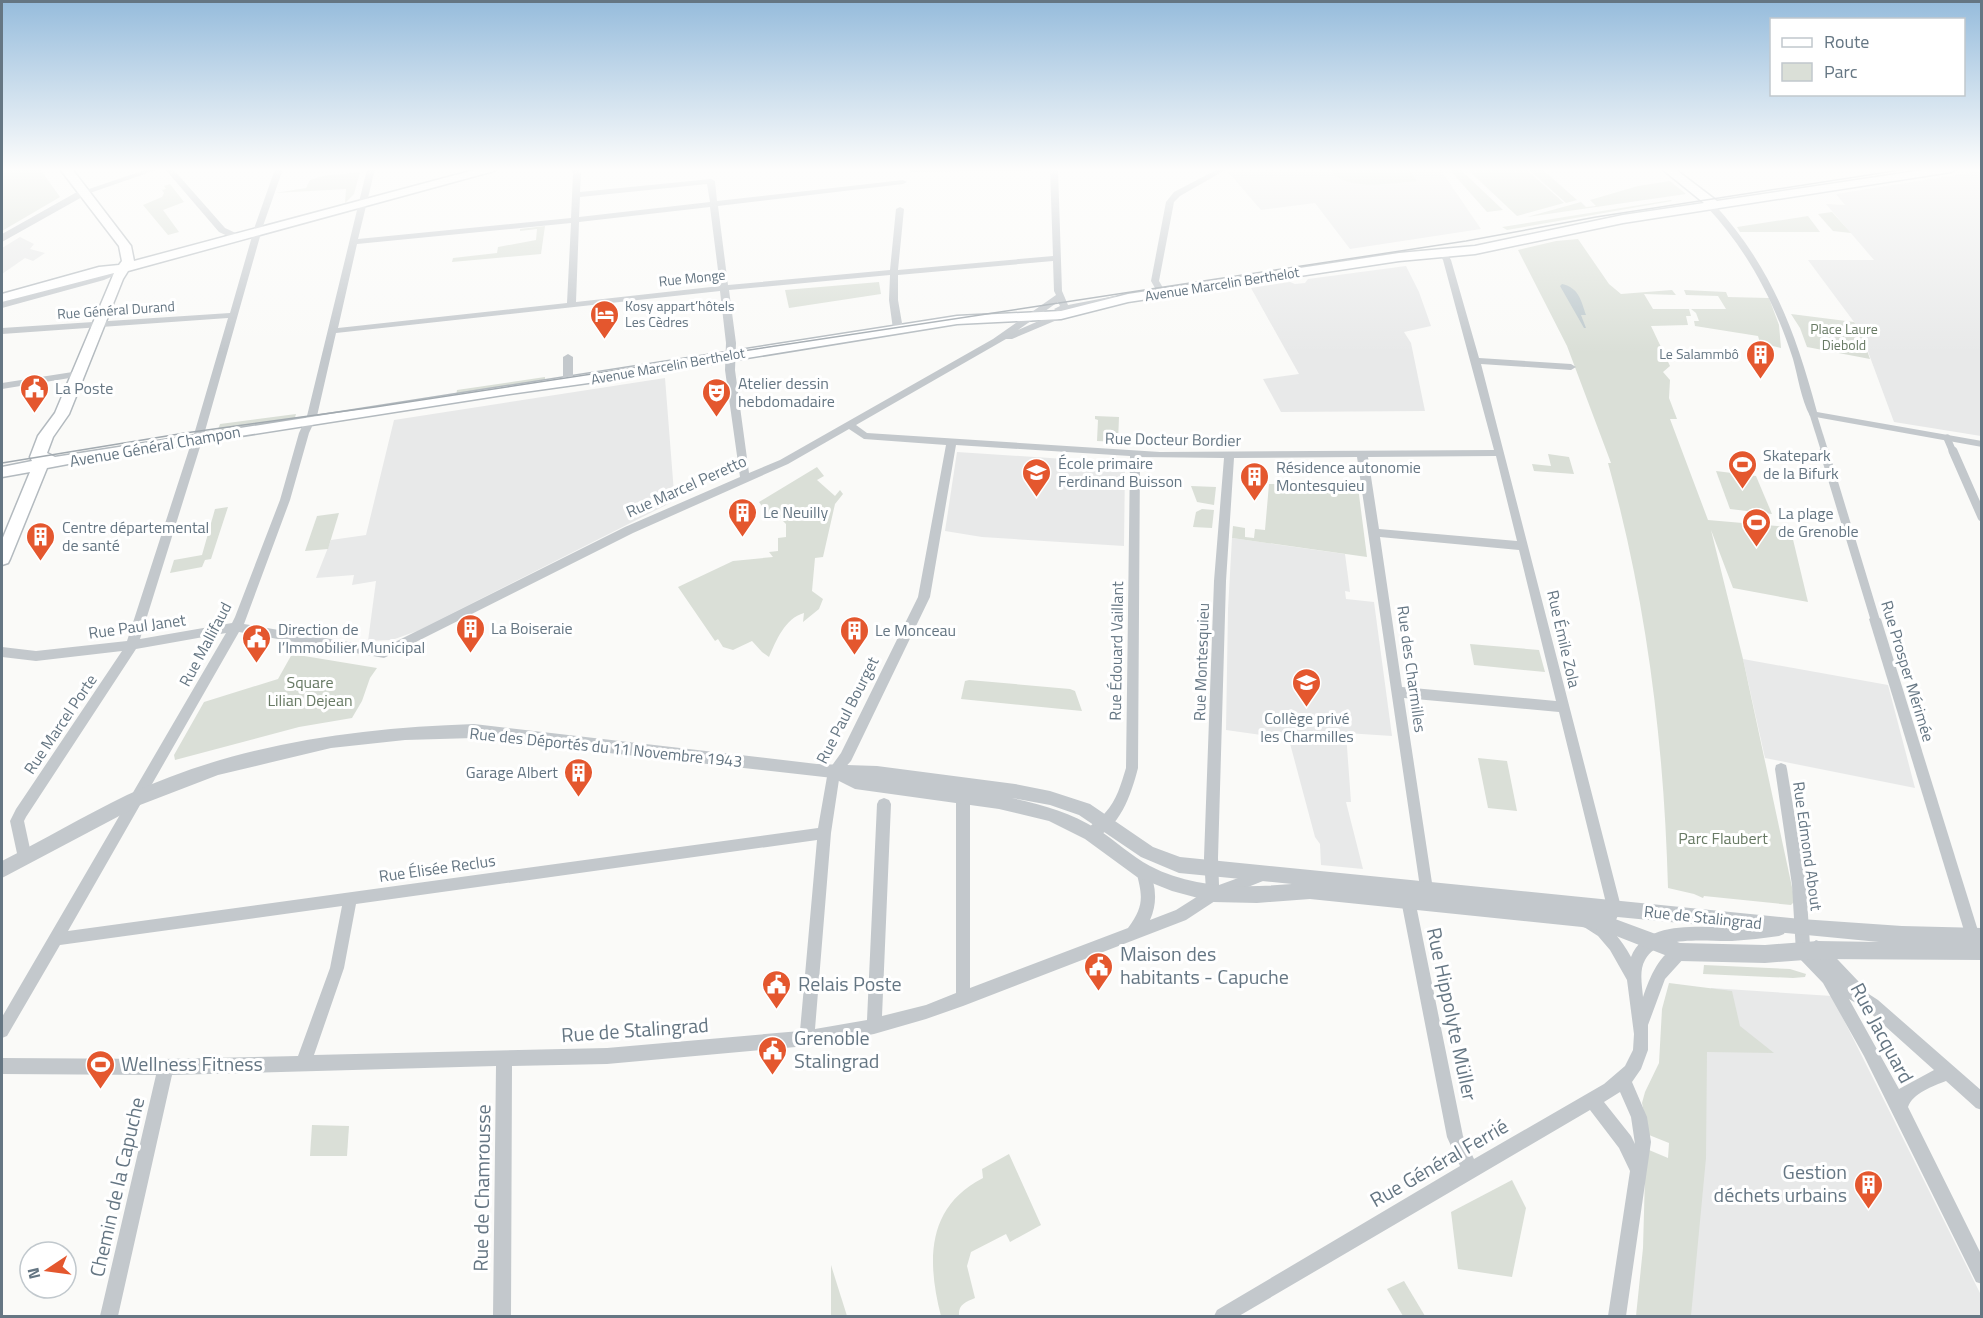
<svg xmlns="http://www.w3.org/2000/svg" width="1983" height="1318" font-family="'Titillium Web',sans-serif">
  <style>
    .built { fill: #e8e9e9 }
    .green { fill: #dadfd7 }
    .water { fill: #bbc7cb }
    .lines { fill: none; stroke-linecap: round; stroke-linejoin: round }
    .secondary-casing { stroke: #b3babf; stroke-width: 3 }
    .pedestrian-far1 { stroke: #c3c8cc; stroke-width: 7 }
    .pedestrian { stroke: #c3c8cc; stroke-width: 9 }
    .minor { fill: #c3c8cc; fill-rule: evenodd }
    .tertiary { fill: #c3c8cc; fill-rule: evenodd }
    .secondary { fill: #fff; fill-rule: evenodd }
    .tram { stroke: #a2aab0; stroke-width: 1.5 }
    .labels { text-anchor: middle; stroke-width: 6; stroke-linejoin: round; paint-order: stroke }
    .far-street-label { font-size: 14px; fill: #657683; stroke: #fff }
    .far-poi-label { font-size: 14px; fill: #657683; stroke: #fff; text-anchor: start }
    .far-park-label { font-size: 14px; fill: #687a64; stroke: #fff }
    .poi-label { font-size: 16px; fill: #657683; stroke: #fff; text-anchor: start }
    .street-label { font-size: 16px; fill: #657683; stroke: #fff }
    .park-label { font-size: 16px; fill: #687a64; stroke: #fff }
    .near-poi-label { font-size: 20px; fill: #657683; stroke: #fff; text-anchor: start }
    .near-street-label { font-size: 20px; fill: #657683; stroke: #fff }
  </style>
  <rect width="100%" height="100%" fill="#fafaf8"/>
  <g class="built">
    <path d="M1236,169H1440L1481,229L1350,249L1315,203L1261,210L1229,173Z"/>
    <path d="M1981,171V436L1894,422L1860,330L1808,260H1874L1826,204L1845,205L1836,194Z"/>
    <path d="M20,237L34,244L30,249L45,253L33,261L25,258L2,274V248Z"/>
    <path d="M1406,266L1419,292L1431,326L1404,332L1411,343L1425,411L1281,412L1263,379L1299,374L1251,288L1290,282L1295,284L1305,283L1308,279Z"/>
    <path d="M665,378L674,493L672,502L417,631L392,640L368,641L376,581L352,585L354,575L316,578L331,540L366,535L394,420Z"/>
    <path d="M957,452L1125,463L1124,546L982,537L945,531Z"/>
    <path d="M1232,538L1345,554L1350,592L1345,591L1346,599L1374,602L1392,736L1346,733L1351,802H1346L1363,869L1321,865L1320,844L1315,837L1288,736L1276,737L1226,730L1228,609Z"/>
    <path d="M1743,659L1888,685L1915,788L1765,758Z"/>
    <path d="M1711,988L1832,996L1981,1295V1316H1687Z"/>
  </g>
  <g class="green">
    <path d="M2,169H40L60,197L2,231Z"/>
    <path d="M1332,169H1409L1417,181C1394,183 1349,191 1332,173Z"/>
    <path d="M1449,169H1460L1503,210L1487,212Z"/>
    <path d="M1467,169H1526L1564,203L1517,216Z"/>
    <path d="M1528,169H1542L1577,200L1566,203Z"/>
    <path d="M360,172L354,194L345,203L346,189L275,193L306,188L310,180L323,176Z"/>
    <path d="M1670,181L1686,194L1527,217L1581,202L1586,207L1596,206L1590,200L1638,186Z"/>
    <path d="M170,184L184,202L163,210L179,232L168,235L143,205L162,197L164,193L162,190L166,189L164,186Z"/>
    <path d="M1671,200L1672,201L1507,230L1502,227Z"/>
    <path d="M1832,212L1851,233L1833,231L1818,214Z"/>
    <path d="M1808,216L1820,232H1740L1737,227Z"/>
    <path d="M545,226L541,254L452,262L453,258L497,253L498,247L536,240L537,229L520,231V229Z"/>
    <path d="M1578,239L1609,284L1621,294L1672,290L1676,295L1644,294L1653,309H1689L1691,316H1686L1688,325L1651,326L1670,366L1663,372L1670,380L1669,398L1677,419H1670L1708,520L1790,527L1808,602L1733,588L1711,530L1743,659L1795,901L1791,905L1704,896L1703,898L1694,894L1668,888C1664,743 1647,603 1608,463H1611L1567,346L1518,250L1556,241Z"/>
    <path d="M879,282L881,294L789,308L785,290Z"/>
    <path d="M1684,290L1726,292L1728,297L1769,298L1779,325L1781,348L1760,343L1758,336L1695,326L1694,321H1699L1696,313L1691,309H1726L1718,296L1686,295Z"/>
    <path d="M1791,314L1854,322L1860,330L1870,359L1807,347L1800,328Z"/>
    <path d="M545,377V383L456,396L457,390Z"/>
    <path d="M296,414L294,421L217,432L220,424Z"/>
    <path d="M1095,416L1119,417L1118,442L1097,441L1098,420L1095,419Z"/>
    <path d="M1548,454L1569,457L1574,474L1534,471L1532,464L1551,466Z"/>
    <path d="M817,467L824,476L817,480L835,496L840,490L843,494L835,504L823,557L815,558L812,591L823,599L819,609L803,622L804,613C785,618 776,641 769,657L762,652L752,641L733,650L723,647L718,639L715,641L678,587L733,561L773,557L769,552L778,551V538L786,537V524L777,515L765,516L766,512L759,502Z"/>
    <path d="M1716,471L1756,476L1772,514L1730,509Z"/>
    <path d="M1269,484H1277L1279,488L1342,487L1341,484H1345L1347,487H1358L1367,557L1232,538L1233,526L1245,528V537L1254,538L1255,529L1265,530Z"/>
    <path d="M1191,486L1216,487L1214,505L1197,502Z"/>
    <path d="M228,507L211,559L205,560L202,567L170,573L174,560L202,555L215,509Z"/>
    <path d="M1202,509L1214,510L1212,528L1193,527L1196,512Z"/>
    <path d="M339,513L328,549L305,551L317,516Z"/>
    <path d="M1470,644L1539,650L1545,672L1474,665Z"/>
    <path d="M292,654L377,668L370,678L362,701L352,718L299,727L175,760L174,755L204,702L278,679Z"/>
    <path d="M969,680L1070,689L1075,691L1082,711L961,699L965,681Z"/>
    <path d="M1478,758L1507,761L1517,811L1488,808Z"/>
    <path d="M1704,965L1790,969L1806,974L1805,977L1793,978L1703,974Z"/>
    <path d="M1669,983L1732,991L1740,1026L1774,1053L1707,1052L1706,1158L1691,1316H1636L1643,1248L1645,1176L1649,1150L1668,1158L1669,1143L1649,1135L1642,1103L1645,1092L1659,1063L1662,1009Z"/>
    <path d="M312,1125L349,1126L347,1156H310Z"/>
    <path d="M1009,1154L1041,1225L1010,1242L1006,1234L971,1252L967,1266L975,1298C965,1302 958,1305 959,1316H941C927,1262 926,1207 983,1178L982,1169Z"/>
    <path d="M1512,1180L1526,1208L1512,1277L1458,1269L1451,1212Z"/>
    <path d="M831,1265L847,1316H831Z"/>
    <path d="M1404,1281L1425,1316H1403L1387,1289Z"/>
  </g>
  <path class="water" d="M1562,284C1579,288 1581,300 1586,315H1581L1586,328H1584L1560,286Z"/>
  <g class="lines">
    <defs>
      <path id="secondary" d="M60,169H72L131,246L134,261L478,169H496L494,171L128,271L123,279L69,414L53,437L47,453L55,457L957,316L1061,311L1128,294L1399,253L1475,246L1623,215L1704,203L1662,169H1675L1717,201L1930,169H1957L1951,172L1623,223L1475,254L1399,261L1128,302L1061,319L957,324L624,378L503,395L100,458L47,468L10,559L8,563L2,565V540L30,472L2,477V467L32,461L30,457L38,436L55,413L114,273L2,302V294L99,267L119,265L122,261L119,246Z"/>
    </defs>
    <use href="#secondary" class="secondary-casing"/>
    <g class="pedestrian-far1">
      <path d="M2,238L84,192"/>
      <path d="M1813,414L1825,452"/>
      <path d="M1947,438L1953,452"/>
    </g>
    <g class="pedestrian">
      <path d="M1824,451L1875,619"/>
      <path d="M1953,451L1982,517"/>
    </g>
    <g class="minor">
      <path d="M148,169H159L87,194L80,192Z"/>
      <path d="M165,169H173L225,228L240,235V239H234L219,232Z"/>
      <path d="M275,169H283L263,226L205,431L140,639L232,623L235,617L280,500L299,433L307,416L367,169H375L358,239L571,218L573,174L570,169H578L581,174L580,192L711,179L715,181L717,201L903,180L907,182L903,184L718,206L728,285L890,270L896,209L900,207L904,209L898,270L1053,256L1050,169H1058L1062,291L1068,305L1115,296L1119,299L1118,301L1068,310L1064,317L1012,339H1006L856,425L867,433L1160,452L1494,450L1443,260L1439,253L1446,251L1451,260L1479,358L1571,364L1576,367L1571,370L1481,364L1619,899L1621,909L1616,920L1611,922L1606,920L1604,915L1607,909L1605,899L1559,712L1404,698L1434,896L1432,901L1427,903L1422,901L1357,457L1234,458L1226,581L1218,858L1219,885L1263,869L1268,871L1270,875L1268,879L1218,899L1186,920L963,1006L926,1019L874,1034L807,1046L607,1064L512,1066L511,1316H493L496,1066L172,1075L118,1316H100L156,1075L2,1074V1058L163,1059L298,1056L330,968L342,906L60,945L7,1036L2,1038V1017L226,633L136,649L26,817L24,821L32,858L30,862L25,864L20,862L18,858L10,821L16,809L122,651L36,661L2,657V647L36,651L127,641L195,431L228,318L2,334V328L230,313L255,226ZM707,184L710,202L579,217L580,197ZM710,207L720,286L576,302L579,222ZM571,223L567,303L338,328L357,244ZM1053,261L1054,291L1056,295L993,339L780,460L749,473L735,370L736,343L729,290L890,275L889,300L893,329L898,332L903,329L898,300V275ZM720,291L726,343L725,370L740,477L625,527L383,648L244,624L290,500L309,433L317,416L336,333ZM1058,302L1060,306L1054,309L1058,312L1057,313L1018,330ZM849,429L864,439L946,445L918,597L841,753L828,771L818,828L68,931L239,632L384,658L388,656L633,533L788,464ZM956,445L1130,456L1126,768C1121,784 1117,800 1105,813C1099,820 1089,825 1084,834L1086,838L1091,840C1120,829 1131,795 1138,768L1140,457L1224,458L1214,581L1204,858L1206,891L1176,910L1150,920C1158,902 1156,885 1148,867L1143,865L1138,867L1136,871C1143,897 1144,906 1128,928L970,988V797L968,793L963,791L958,793L956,797V993L926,1005L882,1016L891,804L889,800L884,798L879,800L877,804L867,1020L815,1029L831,833L840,773L851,761L930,597ZM1496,456L1517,541L1379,529L1368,457ZM1380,537L1519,550L1556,701L1402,687ZM817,840L800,1031L607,1048L314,1055L344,968L356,904Z"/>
      <path d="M910,169H1034L1030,171L913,172H910Z"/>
      <path d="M1218,169H1227L1180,196L1174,202L1159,281L1166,293L1165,295H1159L1151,281L1166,202L1174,192Z"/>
      <path d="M1707,203H1713C1771,266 1795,330 1817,412L1982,441V447L1810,416C1801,399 1798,377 1793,359C1774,301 1748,251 1707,207Z"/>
      <path d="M124,265L128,268L127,270L104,280L2,308V302L98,276Z"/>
      <path d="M568,354L573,357V383L568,386L563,383V357Z"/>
      <path d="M79,371L82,372V376L2,389V383Z"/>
      <path d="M1875,615L1881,619L1980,937L1978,942L1973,944L1968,942L1966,937L1869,619Z"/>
      <path d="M1781,763L1786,765L1787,769L1806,885L1810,945L1816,940L1821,942L1859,982L1861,989L1878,1000L1982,1091V1110L1976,1108L1946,1081C1933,1086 1913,1093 1908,1107L1982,1256V1284L1976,1282L1864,1056L1823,983L1798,957L1796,952L1792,885L1775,769L1776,765ZM1849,999L1866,1009L1934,1070L1899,1089Z"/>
      <path d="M1407,889L1412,890L1414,895L1463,1136L1474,1159L1604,1084L1625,1066L1633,1050L1634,1034L1627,980L1610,950L1598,936L1584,927L1582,922L1584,917L1589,915C1609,923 1621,939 1631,957C1646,919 1700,928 1732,927C1748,927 1764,924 1779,922L1784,924L1786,929L1784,934L1779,936C1764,938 1748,940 1732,941C1708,942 1659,934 1645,960C1639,970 1642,985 1643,997C1650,977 1659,953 1680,945L1685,947L1687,952L1685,957L1665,979L1648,1025V1050L1641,1069L1632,1082L1647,1117L1651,1142L1626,1316H1608L1630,1171L1619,1148L1590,1110L1239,1316H1214L1217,1310L1460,1166L1447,1137L1400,895L1402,890ZM1620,1092L1631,1117L1635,1144L1631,1136L1604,1102Z"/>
    </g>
    <path class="tertiary" d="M474,724L817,764L877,766L1015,784L1050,791L1090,804L1153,847L1180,857L1801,919L1902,926L1982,928V960L1818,959L1765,963L1680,961L1606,932L1582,927L1310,899L1257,903L1213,902L1172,891L1137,877L1085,839L1049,821L999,809L855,789L833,778L474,738L405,740L331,748L218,775L140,805L2,878V861C43,840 84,816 127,795C236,744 355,728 474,724ZM1012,798L1050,805L1079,815L1141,857L1179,873L1292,884C1244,888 1194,889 1150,866C1131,856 1115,840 1097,829C1070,812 1043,805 1012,798ZM1607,916L1879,942L1818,941L1765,945L1680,943Z"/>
    <use href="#secondary" class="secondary"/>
    <path class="tram" d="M2,463L185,433L375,407L1466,241L1596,217L1907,169"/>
  </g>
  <linearGradient id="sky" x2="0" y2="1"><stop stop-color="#96bcdc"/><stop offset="0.48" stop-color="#fdfdfc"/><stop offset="1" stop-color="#fdfdfc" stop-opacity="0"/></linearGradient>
  <rect width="1983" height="353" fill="url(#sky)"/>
  <defs>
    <symbol id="hotel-pin" viewBox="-11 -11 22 30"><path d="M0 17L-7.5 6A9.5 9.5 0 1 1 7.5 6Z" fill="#e4572e" stroke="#fff"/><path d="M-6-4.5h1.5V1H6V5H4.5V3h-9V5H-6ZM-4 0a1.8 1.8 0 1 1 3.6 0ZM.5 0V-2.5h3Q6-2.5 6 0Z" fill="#fff"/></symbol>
    <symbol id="building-pin" viewBox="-11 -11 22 30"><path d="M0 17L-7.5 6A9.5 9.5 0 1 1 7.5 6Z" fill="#e4572e" stroke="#fff"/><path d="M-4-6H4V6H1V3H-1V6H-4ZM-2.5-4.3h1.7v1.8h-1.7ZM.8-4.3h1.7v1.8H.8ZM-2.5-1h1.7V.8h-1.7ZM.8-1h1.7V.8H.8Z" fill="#fff"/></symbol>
    <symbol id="civic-pin" viewBox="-11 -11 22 30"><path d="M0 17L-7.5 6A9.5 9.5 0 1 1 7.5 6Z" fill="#e4572e" stroke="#fff"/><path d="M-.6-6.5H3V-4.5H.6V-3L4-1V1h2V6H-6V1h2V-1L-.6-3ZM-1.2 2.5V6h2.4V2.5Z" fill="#fff"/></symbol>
    <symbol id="theatre-pin" viewBox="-11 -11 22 30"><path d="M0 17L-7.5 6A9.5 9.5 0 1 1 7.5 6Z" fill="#e4572e" stroke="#fff"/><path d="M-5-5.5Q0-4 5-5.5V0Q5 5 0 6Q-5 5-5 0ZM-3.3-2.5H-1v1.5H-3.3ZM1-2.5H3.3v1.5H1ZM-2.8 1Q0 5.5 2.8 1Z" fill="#fff"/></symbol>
    <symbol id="stadium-pin" viewBox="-11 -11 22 30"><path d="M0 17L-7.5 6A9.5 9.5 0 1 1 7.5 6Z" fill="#e4572e" stroke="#fff"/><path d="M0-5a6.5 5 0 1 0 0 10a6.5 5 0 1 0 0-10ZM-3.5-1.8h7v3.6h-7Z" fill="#fff"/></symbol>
    <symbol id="school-pin" viewBox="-11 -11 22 30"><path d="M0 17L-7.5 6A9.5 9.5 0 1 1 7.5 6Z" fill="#e4572e" stroke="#fff"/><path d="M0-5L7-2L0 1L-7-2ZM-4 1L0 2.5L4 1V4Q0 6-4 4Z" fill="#fff"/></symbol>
  </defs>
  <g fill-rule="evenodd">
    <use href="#hotel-pin" x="588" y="298" width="33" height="45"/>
    <use href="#building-pin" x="1744" y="338" width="33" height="45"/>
    <use href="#civic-pin" x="18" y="372" width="33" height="45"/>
    <use href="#theatre-pin" x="700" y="376" width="33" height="45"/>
    <use href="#stadium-pin" x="1726" y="448" width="33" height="45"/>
    <use href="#school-pin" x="1020" y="456" width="33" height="45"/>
    <use href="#building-pin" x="1238" y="460" width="33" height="45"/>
    <use href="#building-pin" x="726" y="496" width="33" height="45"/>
    <use href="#stadium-pin" x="1740" y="506" width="33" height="45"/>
    <use href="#building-pin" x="24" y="520" width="33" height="45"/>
    <use href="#building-pin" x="454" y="612" width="33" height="45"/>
    <use href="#building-pin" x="838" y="614" width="33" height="45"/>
    <use href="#civic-pin" x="240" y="622" width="33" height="45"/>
    <use href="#school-pin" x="1290" y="666" width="33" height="45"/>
    <use href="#building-pin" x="562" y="756" width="33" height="45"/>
    <use href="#civic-pin" x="1082" y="950" width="33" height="45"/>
    <use href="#civic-pin" x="760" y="968" width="33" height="45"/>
    <use href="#civic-pin" x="756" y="1034" width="33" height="45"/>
    <use href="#stadium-pin" x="84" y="1048" width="33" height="45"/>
    <use href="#building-pin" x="1852" y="1168" width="33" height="45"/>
  </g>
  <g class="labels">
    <g class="far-street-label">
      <text transform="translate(692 278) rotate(-6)" y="5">Rue Monge</text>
      <text transform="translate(1222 284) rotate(-9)" y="5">Avenue Marcelin Berthelot</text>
      <text transform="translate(116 310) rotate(-4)" y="5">Rue Général Durand</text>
      <text transform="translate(668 366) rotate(-10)" y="5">Avenue Marcelin Berthelot</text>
    </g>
    <g class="far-poi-label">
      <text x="625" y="311">Kosy appart’hôtels<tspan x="625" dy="16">Les Cèdres</tspan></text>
      <text x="1739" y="359" text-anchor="end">Le Salammbô</text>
    </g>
    <g class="far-park-label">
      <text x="1844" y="334">Place Laure<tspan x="1844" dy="16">Diebold</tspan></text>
    </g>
    <g class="poi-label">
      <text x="738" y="389">Atelier dessin<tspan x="738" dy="18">hebdomadaire</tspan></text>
      <text x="55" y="394">La Poste</text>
      <text x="1763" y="461">Skatepark<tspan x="1763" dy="18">de la Bifurk</tspan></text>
      <text x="1058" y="469">École primaire<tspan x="1058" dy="18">Ferdinand Buisson</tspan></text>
      <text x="1276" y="473">Résidence autonomie<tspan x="1276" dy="18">Montesquieu</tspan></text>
      <text x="763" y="518">Le Neuilly</text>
      <text x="1778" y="519">La plage<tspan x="1778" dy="18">de Grenoble</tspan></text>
      <text x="62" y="533">Centre départemental<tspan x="62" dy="18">de santé</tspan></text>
      <text x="491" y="634">La Boiseraie</text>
      <text x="278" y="635">Direction de<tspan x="278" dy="18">l’Immobilier Municipal</tspan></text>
      <text x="875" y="636">Le Monceau</text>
      <text x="1307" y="724" text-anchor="middle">Collège privé<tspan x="1307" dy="18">les Charmilles</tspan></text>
      <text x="558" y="778" text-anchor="end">Garage Albert</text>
    </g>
    <g class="street-label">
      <text transform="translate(1173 439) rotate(1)" y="6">Rue Docteur Bordier</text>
      <text transform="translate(155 446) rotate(-10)" y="6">Avenue Général Champon</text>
      <text transform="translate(686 486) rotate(-24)" y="6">Rue Marcel Peretto</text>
      <text transform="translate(137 626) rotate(-8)" y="6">Rue Paul Janet</text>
      <text transform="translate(1564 639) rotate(77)" y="6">Rue Émile Zola</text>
      <text transform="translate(205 644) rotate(-62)" y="6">Rue Mallifaud</text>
      <text transform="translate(1116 651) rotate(-89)" y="6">Rue Édouard Vaillant</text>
      <text transform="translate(1201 662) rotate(-88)" y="6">Rue Montesquieu</text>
      <text transform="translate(1412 669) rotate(82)" y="6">Rue des Charmilles</text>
      <text transform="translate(1908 671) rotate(73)" y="6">Rue Prosper Mérimée</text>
      <text transform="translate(847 710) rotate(-63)" y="6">Rue Paul Bourget</text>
      <text transform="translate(60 724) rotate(-56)" y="6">Rue Marcel Porte</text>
      <text transform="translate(606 747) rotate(6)" y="6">Rue des Déportés du 11 Novembre 1943</text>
      <text transform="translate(1808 846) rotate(82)" y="6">Rue Edmond About</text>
      <text transform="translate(437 868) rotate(-8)" y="6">Rue Élisée Reclus</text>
      <text transform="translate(1703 917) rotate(6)" y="6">Rue de Stalingrad</text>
    </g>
    <g class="park-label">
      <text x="310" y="688">Square<tspan x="310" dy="18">Lilian Dejean</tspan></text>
      <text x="1723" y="844">Parc Flaubert</text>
    </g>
    <g class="near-poi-label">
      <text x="1120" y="961">Maison des<tspan x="1120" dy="23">habitants - Capuche</tspan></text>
      <text x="798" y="991">Relais Poste</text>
      <text x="794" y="1045">Grenoble<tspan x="794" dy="23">Stalingrad</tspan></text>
      <text x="121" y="1071">Wellness Fitness</text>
      <text x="1847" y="1179" text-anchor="end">Gestion<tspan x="1847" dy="23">déchets urbains</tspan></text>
    </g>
    <g class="near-street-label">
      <text transform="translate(1452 1014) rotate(78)" y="7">Rue Hippolyte Müller</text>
      <text transform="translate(635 1030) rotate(-4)" y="7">Rue de Stalingrad</text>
      <text transform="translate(1882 1033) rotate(62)" y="7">Rue Jacquard</text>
      <text transform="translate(1439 1163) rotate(-30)" y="7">Rue Général Ferrié</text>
      <text transform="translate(117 1187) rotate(-77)" y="7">Chemin de la Capuche</text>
      <text transform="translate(482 1188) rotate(-89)" y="7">Rue de Chamrousse</text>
    </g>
  </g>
  <rect width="1983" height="1318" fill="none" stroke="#657683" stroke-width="6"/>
  <rect x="1770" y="18" width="195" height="78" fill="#ffffff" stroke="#c1c8cd" stroke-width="1.5"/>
  <rect x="1782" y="38" width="30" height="9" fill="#ffffff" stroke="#c1c8cd" stroke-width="1.5"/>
  <text x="1824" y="48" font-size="18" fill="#657683">Route</text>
  <rect x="1782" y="63" width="30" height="18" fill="#dadfd7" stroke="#c1c8cd" stroke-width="1.5"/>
  <text x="1824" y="78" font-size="18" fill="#657683">Parc</text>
  <g transform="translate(48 1270) rotate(257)"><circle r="28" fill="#ffffff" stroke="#c1c8cd" stroke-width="1.5"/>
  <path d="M0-4.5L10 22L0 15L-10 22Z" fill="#e4572e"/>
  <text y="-9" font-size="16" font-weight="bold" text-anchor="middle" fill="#657683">N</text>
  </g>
</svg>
